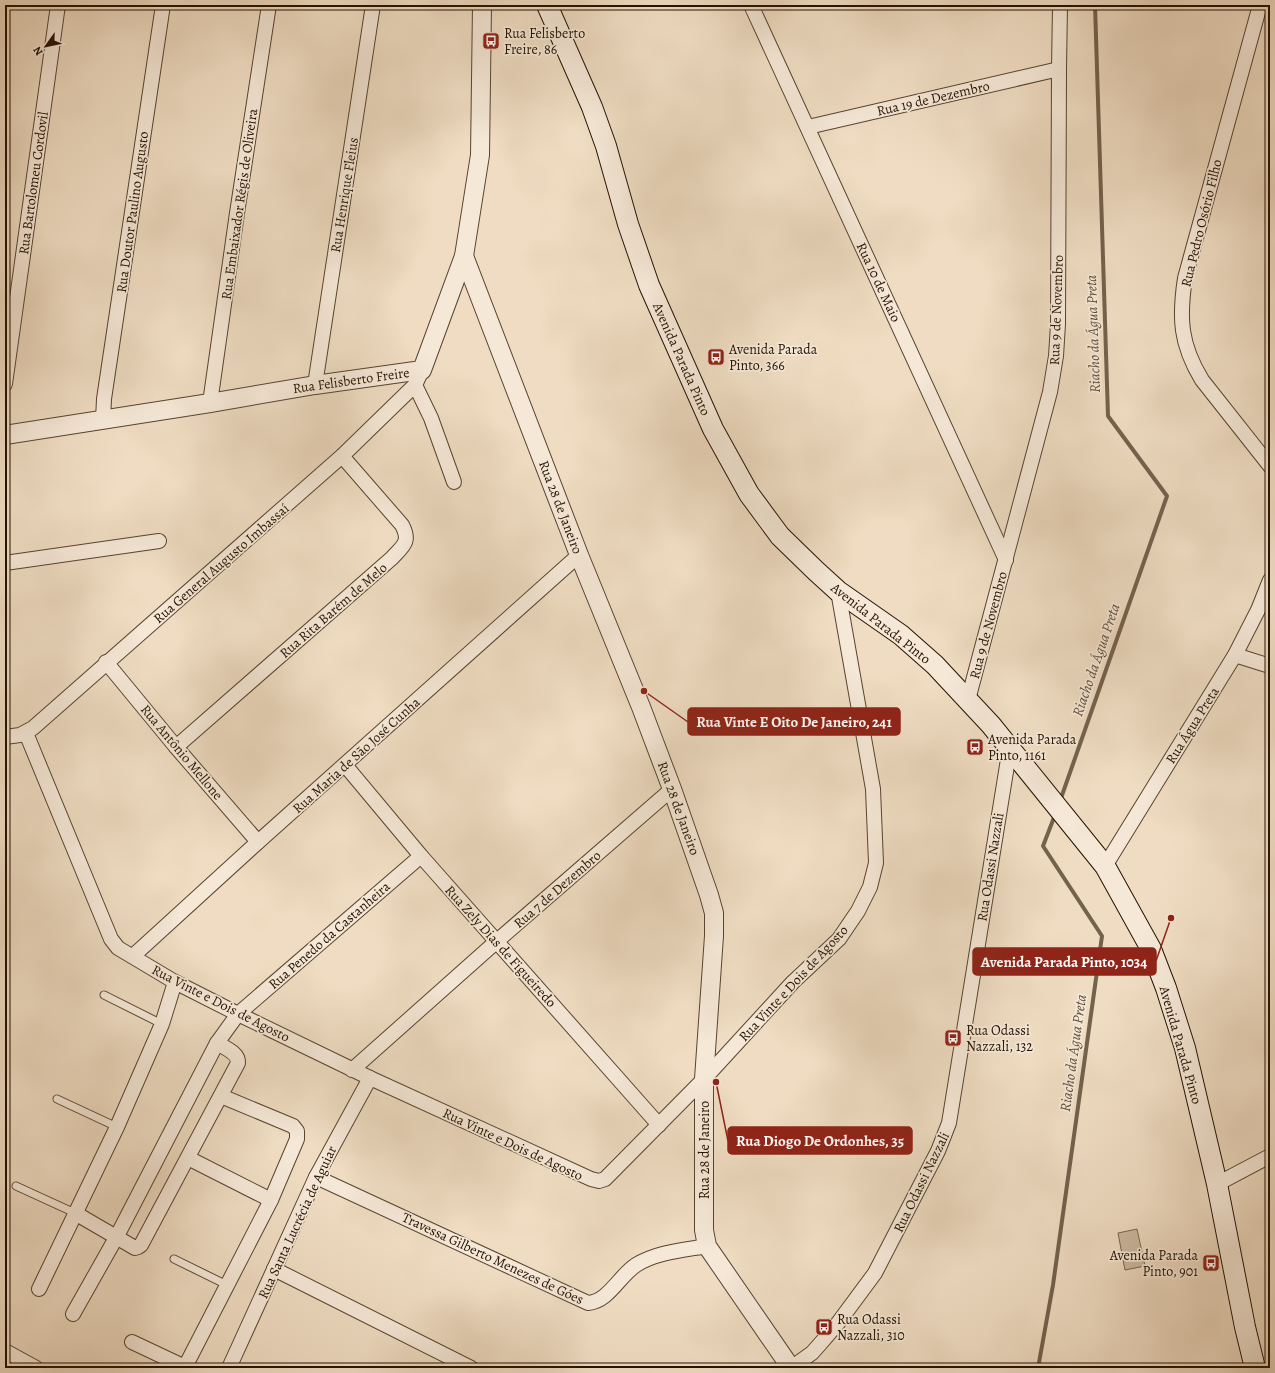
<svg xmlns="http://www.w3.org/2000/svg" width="1275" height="1373" font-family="Alegreya,serif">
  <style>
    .green { fill: #ccbaa1; stroke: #786650 }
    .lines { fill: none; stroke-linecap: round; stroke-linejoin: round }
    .stream { stroke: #74624d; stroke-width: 4 }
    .service-casing { stroke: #574430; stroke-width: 9 }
    .minor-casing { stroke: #574430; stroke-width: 16 }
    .tertiary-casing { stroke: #574430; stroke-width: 20 }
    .secondary-casing { stroke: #241200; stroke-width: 22 }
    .service { stroke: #f5e8d7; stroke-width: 7 }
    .minor { stroke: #f5e8d7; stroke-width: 14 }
    .tertiary { stroke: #f5e8d7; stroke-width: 18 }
    .secondary { stroke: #f5e8d7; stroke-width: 20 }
    .labels { text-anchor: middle; stroke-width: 3.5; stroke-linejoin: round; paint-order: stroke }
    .poi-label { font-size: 14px; fill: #241200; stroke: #f5e8d7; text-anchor: start }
    .street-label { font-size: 14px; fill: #241200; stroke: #f5e8d7 }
    .water-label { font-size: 15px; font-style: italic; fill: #604e3a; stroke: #f5e8d7 }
    .leader { fill: none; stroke: #8f2418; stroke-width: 1.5 }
    .callout-dot { fill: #8f2418; stroke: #f5e8d7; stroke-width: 1.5 }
    .callout { fill: #8f2418; stroke: #8f2418; stroke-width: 1.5 }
    .callout-label { font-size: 15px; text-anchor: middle; font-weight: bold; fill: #fff }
  </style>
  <rect width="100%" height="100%" fill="#efdcc2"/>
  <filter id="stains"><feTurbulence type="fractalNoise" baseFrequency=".005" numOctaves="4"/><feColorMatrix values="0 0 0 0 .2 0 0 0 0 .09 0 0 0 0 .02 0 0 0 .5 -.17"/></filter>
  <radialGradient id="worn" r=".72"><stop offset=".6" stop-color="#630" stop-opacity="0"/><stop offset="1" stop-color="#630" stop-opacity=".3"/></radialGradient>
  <path class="green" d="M1137,1229L1145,1266L1125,1270L1118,1233Z"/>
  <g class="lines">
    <g class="stream">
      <path d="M1060,801L1167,496L1108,416L1095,5"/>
      <path d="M1038,1368L1053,1285L1102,936L1043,846L1055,815"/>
    </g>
    <defs>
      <g id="service">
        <path d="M104,995L162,1024"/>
        <path d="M57,1099L117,1127"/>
        <path d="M16,1186L75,1213"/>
        <path d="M174,1259L227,1285"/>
      </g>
      <g id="minor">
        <path d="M751,5L1006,560"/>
        <path d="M1260,5L1185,278C1179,318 1180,344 1202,380L1270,466"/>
        <path d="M808,127L1059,69"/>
        <path d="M5,384L58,5"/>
        <path d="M315,385L373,5"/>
        <path d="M415,385L431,418L454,482"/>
        <path d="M210,403L237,213L269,5"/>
        <path d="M103,420L104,399L163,5"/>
        <path d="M5,563L159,541"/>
        <path d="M1235,655L1270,666"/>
        <path d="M106,662L176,747L258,842"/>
        <path d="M968,700L1050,392L1056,356L1058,324L1059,69L1060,5"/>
        <path d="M26,733L111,939L118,948L175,982L238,1014L370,1078L591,1179L599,1181L605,1179L704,1079L793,982L839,939L858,911L870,887L876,863L873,789L838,591"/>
        <path d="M5,737L20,735L33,728L342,456L415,385L422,370"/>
        <path d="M176,747L392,558C403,546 411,542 402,525L342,456"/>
        <path d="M345,765L421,856L659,1125"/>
        <path d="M1105,866L1235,655L1258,610L1270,580"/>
        <path d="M133,956L258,842L579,555"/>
        <path d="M352,1070L497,941L672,789"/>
        <path d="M188,1158L271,1200"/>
        <path d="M316,1177L588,1303C609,1301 619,1276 636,1265C656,1252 684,1250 707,1246"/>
        <path d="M1217,1184L1270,1156"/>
        <path d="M75,1213L135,1248L138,1247L141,1245L238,1063C239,1053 225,1048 217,1043"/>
        <path d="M274,1269L471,1368"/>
        <path d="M39,1289L117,1127L162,1024L175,982"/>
        <path d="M73,1314L117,1236L217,1043L238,1014L421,856"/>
        <path d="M132,1342L185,1367L271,1200L297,1139V1131L293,1126L221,1096"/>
        <path d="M5,1351L36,1368"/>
        <path d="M229,1368L316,1177L370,1078"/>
        <path d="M791,1368L812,1353L820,1344L838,1323L875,1273L938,1151L949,1123L1010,747"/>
      </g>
      <g id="tertiary">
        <path d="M464,256L579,555L641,707L672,789L709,895L714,913V936L704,1079V1230L707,1246L791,1368"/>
        <path d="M5,435L210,403L315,385L422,370L464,256L480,155L482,5"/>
      </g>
      <path id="secondary" d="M547,5L592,107L606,146L628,224L649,285L713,429L749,494L780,536L816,571L838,591L901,635L935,665L991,725L1105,866L1151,949L1166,988L1185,1048L1217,1184L1245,1327L1255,1368"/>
    </defs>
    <use href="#service" class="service-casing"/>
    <use href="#minor" class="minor-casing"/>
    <use href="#tertiary" class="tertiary-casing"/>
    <use href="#secondary" class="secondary-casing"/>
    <use href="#service" class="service"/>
    <use href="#minor" class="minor"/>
    <use href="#tertiary" class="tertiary"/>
    <use href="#secondary" class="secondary"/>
  </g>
  <defs>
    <symbol id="bus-square" viewBox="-11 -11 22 22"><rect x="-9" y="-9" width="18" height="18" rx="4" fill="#8f2418" stroke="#f5e8d7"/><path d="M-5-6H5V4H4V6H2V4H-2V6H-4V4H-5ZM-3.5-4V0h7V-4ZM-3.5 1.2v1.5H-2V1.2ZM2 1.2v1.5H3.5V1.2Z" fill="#fff"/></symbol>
  </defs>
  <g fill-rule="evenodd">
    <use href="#bus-square" x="481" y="31" width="20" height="20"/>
    <use href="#bus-square" x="706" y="347" width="20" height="20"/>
    <use href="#bus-square" x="965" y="737" width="20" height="20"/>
    <use href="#bus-square" x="943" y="1028" width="20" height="20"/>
    <use href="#bus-square" x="1201" y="1253" width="20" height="20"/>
    <use href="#bus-square" x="814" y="1317" width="20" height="20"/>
  </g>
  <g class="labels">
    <g class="poi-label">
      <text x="504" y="38">Rua Felisberto<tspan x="504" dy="16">Freire, 86</tspan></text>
      <text x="729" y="354">Avenida Parada<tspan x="729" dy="16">Pinto, 366</tspan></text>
      <text x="988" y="744">Avenida Parada<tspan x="988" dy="16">Pinto, 1161</tspan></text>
      <text x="966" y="1035">Rua Odassi<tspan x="966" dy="16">Nazzali, 132</tspan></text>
      <text x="1198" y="1260" text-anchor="end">Avenida Parada<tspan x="1198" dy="16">Pinto, 901</tspan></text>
      <text x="837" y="1324">Rua Odassi<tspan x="837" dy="16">Nazzali, 310</tspan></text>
    </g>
    <g class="street-label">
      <text transform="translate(933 98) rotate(-13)" y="5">Rua 19 de Dezembro</text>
      <text transform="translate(33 183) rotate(-82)" y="5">Rua Bartolomeu Cordovil</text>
      <text transform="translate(344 195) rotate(-81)" y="5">Rua Henrique Fleius</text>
      <text transform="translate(239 204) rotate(-82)" y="5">Rua Embaixador Régis de Oliveira</text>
      <text transform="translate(132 212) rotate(-82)" y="5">Rua Doutor Paulino Augusto</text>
      <text transform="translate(1201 223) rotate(-76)" y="5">Rua Pedro Osório Filho</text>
      <text transform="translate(879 282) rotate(65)" y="5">Rua 10 de Maio</text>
      <text transform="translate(1056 310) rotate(-88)" y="5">Rua 9 de Novembro</text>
      <text transform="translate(682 359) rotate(66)" y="5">Avenida Parada Pinto</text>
      <text transform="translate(351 380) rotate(-8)" y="5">Rua Felisberto Freire</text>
      <text transform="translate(561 507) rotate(69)" y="5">Rua 28 de Janeiro</text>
      <text transform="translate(221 563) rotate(-41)" y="5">Rua General Augusto Imbassaí</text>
      <text transform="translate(333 610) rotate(-41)" y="5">Rua Rita Barém de Melo</text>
      <text transform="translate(881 623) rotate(38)" y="5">Avenida Parada Pinto</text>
      <text transform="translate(988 625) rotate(-75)" y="5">Rua 9 de Novembro</text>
      <text transform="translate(1192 725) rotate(-58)" y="5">Rua Água Preta</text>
      <text transform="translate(182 752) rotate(50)" y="5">Rua Antônio Mellone</text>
      <text transform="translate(356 755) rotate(-42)" y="5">Rua Maria de São José Cunha</text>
      <text transform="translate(679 808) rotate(70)" y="5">Rua 28 de Janeiro</text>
      <text transform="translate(990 867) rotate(-81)" y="5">Rua Odassi Nazzali</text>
      <text transform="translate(557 889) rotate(-41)" y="5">Rua 7 de Dezembro</text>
      <text transform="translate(329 935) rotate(-41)" y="5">Rua Penedo da Castanheira</text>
      <text transform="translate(501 946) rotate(48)" y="5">Rua Zely Dias de Figueiredo</text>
      <text transform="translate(793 983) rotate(-47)" y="5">Rua Vinte e Dois de Agosto</text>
      <text transform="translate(221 1003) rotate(27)" y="5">Rua Vinte e Dois de Agosto</text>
      <text transform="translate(1181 1045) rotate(74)" y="5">Avenida Parada Pinto</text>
      <text transform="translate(513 1144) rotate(25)" y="5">Rua Vinte e Dois de Agosto</text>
      <text transform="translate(704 1150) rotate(-90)" y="5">Rua 28 de Janeiro</text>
      <text transform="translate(921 1182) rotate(-64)" y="5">Rua Odassi Nazzali</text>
      <text transform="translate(297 1222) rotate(-65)" y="5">Rua Santa Lucrécia de Aguiar</text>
      <text transform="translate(493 1258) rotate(25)" y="5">Travessa Gilberto Menezes de Góes</text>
    </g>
    <g class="water-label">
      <text transform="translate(1093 334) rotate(-92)" y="5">Riacho da Água Preta</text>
      <text transform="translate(1096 660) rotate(-71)" y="5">Riacho da Água Preta</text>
      <text transform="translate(1073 1053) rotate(-82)" y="5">Riacho da Água Preta</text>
    </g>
  </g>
  <path class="leader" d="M644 691L688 722M1171 918L1156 961M716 1082L728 1141"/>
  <g class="callout-dot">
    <circle cx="644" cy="691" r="4"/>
    <circle cx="1171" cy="918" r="4"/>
    <circle cx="716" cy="1082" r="4"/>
  </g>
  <g class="callout">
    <rect x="688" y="708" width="212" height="27" rx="4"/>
    <rect x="973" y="948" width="183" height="27" rx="4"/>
    <rect x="728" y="1127" width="184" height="27" rx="4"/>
  </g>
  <g class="callout-label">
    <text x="794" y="727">Rua Vinte E Oito De Janeiro, 241</text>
    <text x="1064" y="967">Avenida Parada Pinto, 1034</text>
    <text x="820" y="1146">Rua Diogo De Ordonhes, 35</text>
  </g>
  <rect width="1275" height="1373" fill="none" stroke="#efdcc2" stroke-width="20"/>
  <rect x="6" y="6" width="1263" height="1361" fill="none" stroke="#241200" stroke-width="2"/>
  <rect x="10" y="10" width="1255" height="1353" fill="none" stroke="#241200"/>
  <g transform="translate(46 46) rotate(237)" stroke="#f5e8d7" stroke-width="3" paint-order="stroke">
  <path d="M0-3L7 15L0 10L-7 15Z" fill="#241200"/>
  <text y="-6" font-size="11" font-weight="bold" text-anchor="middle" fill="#241200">N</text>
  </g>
  <rect width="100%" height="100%" filter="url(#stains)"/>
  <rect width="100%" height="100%" fill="url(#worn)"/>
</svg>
